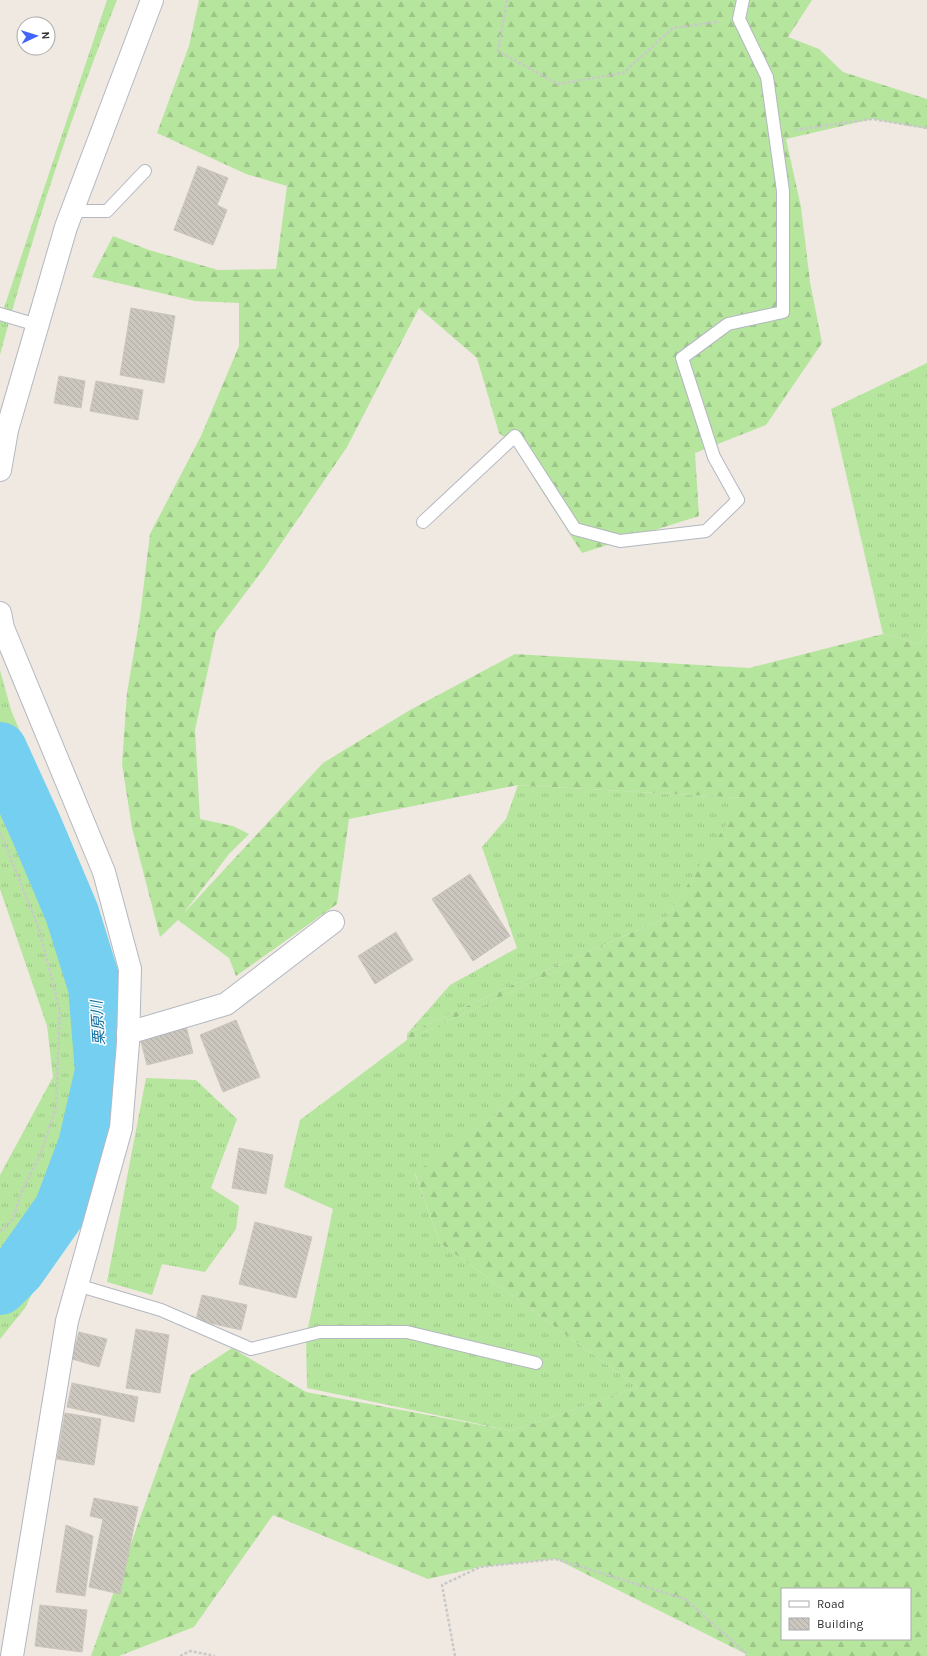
<svg xmlns="http://www.w3.org/2000/svg" width="927" height="1656" font-family="Karla,'Noto Sans JP',sans-serif">
  <style>
    .grass { fill: url(#grass-tufts) }
    .forest { fill: url(#forest-firs); fill-rule: evenodd }
    .lines { fill: none; stroke-linecap: round; stroke-linejoin: round }
    .river { stroke: #75cff0; stroke-width: 54 }
    .building { fill: url(#building-back-hatch); stroke: #cbc5ba }
    .service-casing { stroke: #b4b7c1; stroke-width: 14 }
    .minor-casing { stroke: #b4b7c1; stroke-width: 24 }
    .tertiary-casing { stroke: #b4b7c1; stroke-width: 24 }
    .path { stroke: #c9c9c9; stroke-width: 2.5; stroke-dasharray: 3 2; stroke-linecap: butt }
    .service { stroke: #fff; stroke-width: 12 }
    .minor { stroke: #fff; stroke-width: 22 }
    .tertiary { stroke: #fff; stroke-width: 22 }
    .labels { text-anchor: middle; stroke-width: 3; stroke-linejoin: round; paint-order: stroke }
    .water-label { font-size: 15px; font-style: italic; fill: #0d6fa3; stroke: #fff }
  </style>
  <defs>
    <pattern id="grass-tufts" width="24" height="20" patternUnits="userSpaceOnUse"><rect width="24" height="20" fill="#b6e59e"/><path d="M3 7l-1-3M5 7V3M7 7l1-3M15 17l-1-3M17 17v-4M19 17l1-3" fill="none" stroke="#9dc588"/></pattern>
    <pattern id="forest-firs" width="22" height="20" patternUnits="userSpaceOnUse"><rect width="22" height="20" fill="#b6e59e"/><path d="M5 1l3.5 6h-7zM16 11l3.5 6h-7z" fill="#9dc588"/></pattern>
    <pattern id="building-back-hatch" width="6" height="6" patternUnits="userSpaceOnUse"><rect width="6" height="6" fill="#cbc7bf"/><path d="M-1 5l2 2M0 0l6 6M5-1l2 2" fill="none" stroke="#afaba4"/></pattern>
  </defs>
  <rect width="100%" height="100%" fill="#efe9e1"/>
  <g class="grass">
    <path d="M107,0H117C71,115 32,236 0,355V320Z"/>
    <path d="M927,363V630L920,644L883,634L831,409Z"/>
    <path d="M0,670L11,710L95,912L118,1014L113,1083L104,1145L25,1308L0,1339V1175L53,1077L47,1026L0,889Z"/>
    <path d="M518,785L744,798L667,917L499,991L407,1034L450,985L517,948L482,847L506,819Z"/>
    <path d="M561,969V1033L503,1109L415,1174L440,1243L638,1387L512,1431L307,1388L306,1337L333,1209L284,1187L300,1120L407,1040Z"/>
    <path d="M146,1078L196,1080L237,1119L211,1188L239,1206L236,1229L205,1272L162,1264L152,1295L107,1282Z"/>
  </g>
  <path class="forest" d="M199,0H812L788,37L819,49L843,72L927,99V129L872,119L786,139L801,207L810,282L822,343L766,425L695,453L699,516L582,553L533,477L517,446L499,433L477,358L419,308L347,447L265,567L216,632L195,730L200,819L233,826L249,834L229,854L183,914L323,763L410,710L515,654L749,668L883,634L920,644L927,630V1656H746V1654L556,1559L480,1567L428,1579L273,1515L194,1627L119,1656H91L191,1375L232,1348L306,1392L512,1431L638,1387L440,1243L415,1173L503,1109L560,1033L561,969L407,1040V1034L499,991L667,917L743,798L518,785L349,819L337,904L236,976L229,958L178,920L160,937L132,828L122,764L127,693L140,616L150,534L201,436L239,346V303L195,301L92,277L113,236L149,250L218,270L276,269L287,186L246,174L157,133L189,46ZM782,1589H910V1639H782Z"/>
  <g class="lines">
    <path class="river" d="M0,749L36,828L72,913L95,987L102,1071L85,1145L61,1209L18,1270L0,1288"/>
  </g>
  <g class="building">
    <path d="M198,166L228,178L217,205L227,210L213,245L174,230Z"/>
    <path d="M131,308L175,316L164,383L120,375Z"/>
    <path d="M59,376L85,381L81,408L54,403Z"/>
    <path d="M96,381L143,390L138,420L90,411Z"/>
    <path d="M470,874L510,936L473,961L432,899Z"/>
    <path d="M396,932L413,960L375,984L358,956Z"/>
    <path d="M236,1020L260,1077L223,1092L200,1035Z"/>
    <path d="M186,1026L193,1053L147,1065L140,1038Z"/>
    <path d="M239,1148L273,1155L266,1194L232,1188Z"/>
    <path d="M255,1222L312,1237L296,1298L239,1284Z"/>
    <path d="M202,1295L247,1305L241,1330L196,1320Z"/>
    <path d="M136,1329L169,1335L160,1393L126,1388Z"/>
    <path d="M79,1332L107,1339L99,1367L72,1359Z"/>
    <path d="M72,1383L138,1397L134,1422L67,1407Z"/>
    <path d="M65,1413L101,1419L94,1465L57,1459Z"/>
    <path d="M94,1498L138,1507L120,1594L89,1587L103,1519L90,1516Z"/>
    <path d="M66,1525L93,1536L85,1596L56,1592Z"/>
    <path d="M40,1605L87,1610L82,1652L35,1646Z"/>
  </g>
  <g class="lines">
    <defs>
      <g id="service">
        <path d="M73,211H107L145,171"/>
        <path d="M0,314L37,325"/>
        <path d="M423,522L515,436L575,529L620,541L706,531L738,500L714,457L682,358L728,324L783,312V191L767,77L739,19L743,0"/>
        <path d="M77,1285L161,1310L251,1349L320,1332H407L536,1363"/>
      </g>
      <g id="minor">
        <path d="M128,1033L226,1004L333,922"/>
        <path d="M12,1656L67,1321L121,1128L128,1043L130,969"/>
      </g>
      <g id="tertiary">
        <path d="M0,470L7,430L66,227L152,0"/>
        <path d="M0,613L3,628L104,872L130,969"/>
      </g>
    </defs>
    <use href="#service" class="service-casing"/>
    <use href="#minor" class="minor-casing"/>
    <use href="#tertiary" class="tertiary-casing"/>
    <g class="path">
      <path d="M507,0L498,51L558,84L623,73L673,28L717,22"/>
      <path d="M795,130L872,119L927,128"/>
      <path d="M0,832L39,929L60,1011L56,1107L41,1153L21,1193L13,1219L0,1232"/>
      <path d="M180,1656L190,1651L215,1656"/>
      <path d="M455,1656L442,1585L480,1567L556,1559L685,1599L747,1654L746,1656"/>
    </g>
    <use href="#service" class="service"/>
    <use href="#minor" class="minor"/>
    <use href="#tertiary" class="tertiary"/>
  </g>
  <g class="labels">
    <g class="water-label">
      <text transform="translate(98 1023) rotate(-94)" y="5">栗原川</text>
    </g>
  </g>
  <rect x="781" y="1588" width="130" height="52" fill="#ffffff" stroke="#ababab"/>
  <rect x="789" y="1601" width="20" height="6" fill="#ffffff" stroke="#ababab"/>
  <text x="817" y="1608" font-size="12" fill="#2e2e2e">Road</text>
  <rect x="789" y="1618" width="20" height="12" fill="url(#building-back-hatch)" stroke="#ababab"/>
  <text x="817" y="1628" font-size="12" fill="#2e2e2e">Building</text>
  <g transform="translate(36 36) rotate(86)"><circle r="19" fill="#ffffff" stroke="#ababab"/>
  <path d="M0-3L7 15L0 10L-7 15Z" fill="#4264fb"/>
  <text y="-6" font-size="11" font-weight="bold" text-anchor="middle" fill="#2e2e2e">N</text>
  </g>
</svg>
